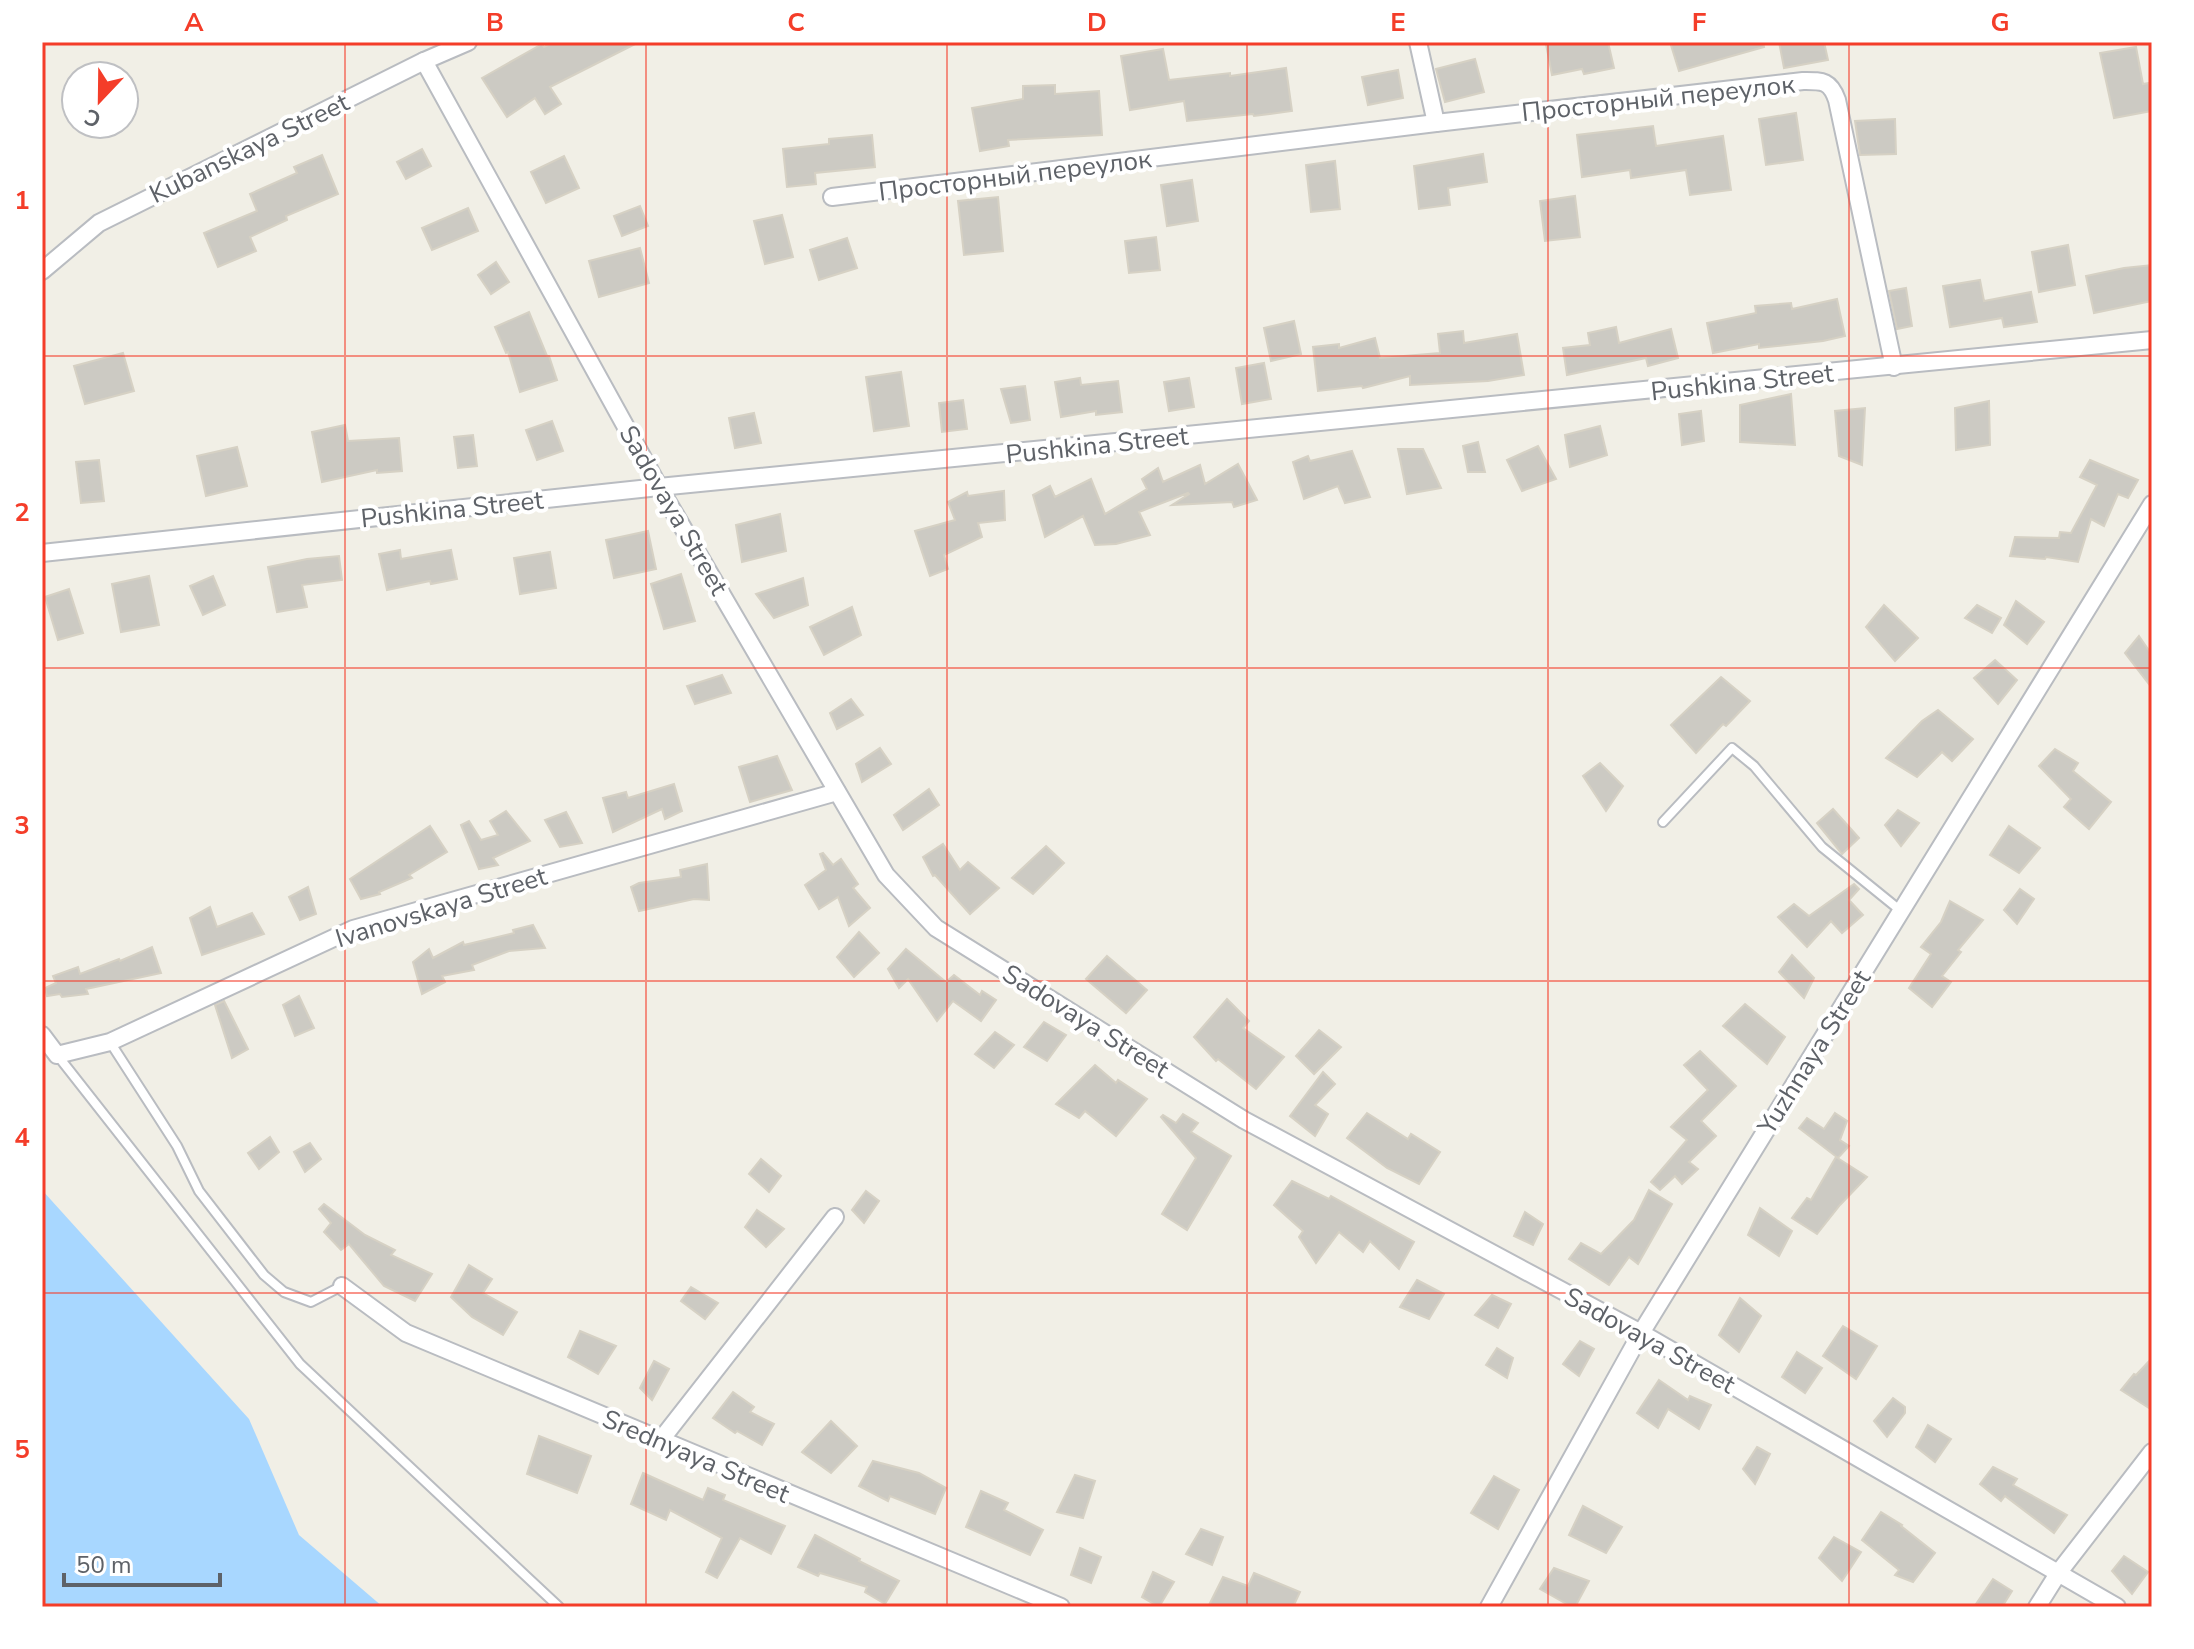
<svg xmlns="http://www.w3.org/2000/svg" width="2194" height="1649" font-family="'Nunito Sans',sans-serif">
  <style>
    .water { fill: #a8d7ff }
    .building { fill: #cccac3; stroke: #d6d1c4; stroke-width: 2 }
    .lines { fill: none; stroke-linecap: round; stroke-linejoin: round }
    .lane-casing { stroke: #b9bcc1; stroke-width: 12 }
    .street-casing { stroke: #b9bcc1; stroke-width: 20 }
    .lane { stroke: #fff; stroke-width: 8 }
    .street { stroke: #fff; stroke-width: 16 }
    .grid { fill: none; stroke: #f43d29; stroke-width: 2; stroke-opacity: 0.55 }
    .labels { text-anchor: middle; stroke-width: 8; stroke-linejoin: round; paint-order: stroke }
    .street-label { font-size: 26px; fill: #5e6268; stroke: #fff }
    .neatline { fill: none; stroke: #f43d29; stroke-width: 3 }
    .grid-label { font-size: 26px; text-anchor: middle; font-weight: bold; fill: #f43d29 }
  </style>
  <rect width="100%" height="100%" fill="#f1efe6"/>
  <path class="water" d="M42,1190L249,1419L299,1535L383,1607H42Z"/>
  <g class="building">
    <path d="M554,42H639L550,87L561,104L545,114L535,98L507,117L482,78L542,44L544,47Z"/>
    <path d="M1559,42H1608L1614,68L1584,74L1582,69L1552,75L1546,44Z"/>
    <path d="M1670,42H1763L1764,47L1679,71Z"/>
    <path d="M1779,42H1824L1828,60L1784,68Z"/>
    <path d="M2136,47L2143,84L2149,83L2152,111L2114,118L2100,53Z"/>
    <path d="M1163,49L1169,80L1230,73V76L1286,68L1292,111L1254,116L1253,114L1187,121L1184,101L1130,110L1121,56Z"/>
    <path d="M1475,59L1484,92L1445,102L1436,69Z"/>
    <path d="M1398,70L1403,98L1368,105L1362,77Z"/>
    <path d="M1055,85V94L1099,91L1102,135L1008,140L1009,146L980,151L972,108L1023,99V86Z"/>
    <path d="M1796,113L1803,160L1766,165L1759,119Z"/>
    <path d="M1895,119L1896,154L1860,155L1855,121Z"/>
    <path d="M1653,126L1656,146L1723,136L1731,190L1690,195L1686,170L1631,178L1630,170L1582,177L1577,135Z"/>
    <path d="M872,135L875,167L815,173L816,184L787,187L783,149L829,144V139Z"/>
    <path d="M422,149L431,166L406,179L397,162Z"/>
    <path d="M1483,154L1487,182L1448,188L1450,205L1419,209L1414,166Z"/>
    <path d="M322,155L338,194L286,216L287,220L250,237L256,251L218,267L204,233L257,211L250,194L297,173L294,167Z"/>
    <path d="M564,156L579,188L546,203L531,172Z"/>
    <path d="M1335,161L1340,209L1311,212L1306,165Z"/>
    <path d="M1192,180L1198,221L1167,226L1161,185Z"/>
    <path d="M1575,196L1580,237L1545,241L1540,201Z"/>
    <path d="M998,197L1003,251L964,255L958,201Z"/>
    <path d="M640,206L648,226L622,236L614,216Z"/>
    <path d="M468,208L478,231L432,250L422,228Z"/>
    <path d="M782,215L793,257L765,264L754,221Z"/>
    <path d="M1156,237L1160,270L1129,273L1125,241Z"/>
    <path d="M847,238L857,268L819,280L810,250Z"/>
    <path d="M2068,245L2075,285L2039,292L2032,252Z"/>
    <path d="M640,248L649,283L599,297L589,261Z"/>
    <path d="M496,262L509,282L491,294L478,275Z"/>
    <path d="M2152,265V301L2094,313L2086,276L2124,268Z"/>
    <path d="M1980,280L1984,301L2031,292L2037,322L2004,327L2002,318L1950,327L1943,286Z"/>
    <path d="M1906,288L1912,326L1897,329L1889,291Z"/>
    <path d="M1837,299L1845,336L1823,341L1759,348V344L1713,353L1707,323L1756,313L1755,306L1791,303L1792,309Z"/>
    <path d="M529,312L547,356H549L557,380L520,392L508,352L506,353L495,327Z"/>
    <path d="M1294,321L1301,354L1271,361L1264,328Z"/>
    <path d="M1616,327L1619,343L1671,329L1678,358L1648,366L1646,358L1567,375L1563,348L1590,345L1588,333Z"/>
    <path d="M1463,331L1464,343L1517,334L1524,375L1488,381L1410,385V376L1363,388L1362,386L1318,391L1313,347L1339,344V348L1375,338L1380,358L1440,353L1438,334Z"/>
    <path d="M123,353L134,391L85,404L74,366Z"/>
    <path d="M1264,363L1271,399L1242,404L1236,368Z"/>
    <path d="M901,372L909,426L874,431L866,377Z"/>
    <path d="M1080,378L1081,385L1118,381L1122,412L1096,415V411L1061,417L1055,382Z"/>
    <path d="M1189,378L1194,407L1169,411L1164,382Z"/>
    <path d="M1025,386L1030,420L1011,423L1001,389Z"/>
    <path d="M1791,394L1795,445L1740,442V405Z"/>
    <path d="M963,400L967,429L942,432L939,403Z"/>
    <path d="M1989,401L1990,445L1956,450L1955,408Z"/>
    <path d="M1865,408L1862,465L1839,456L1835,411Z"/>
    <path d="M1701,411L1704,441L1682,445L1679,414Z"/>
    <path d="M754,413L761,443L735,448L729,418Z"/>
    <path d="M552,421L563,451L537,460L526,430Z"/>
    <path d="M345,425L348,441L399,438L402,471L377,473V470L322,482L312,432Z"/>
    <path d="M1600,426L1607,455L1570,467L1565,435Z"/>
    <path d="M473,435L477,466L458,468L454,437Z"/>
    <path d="M1478,442L1485,472H1468L1463,446Z"/>
    <path d="M1538,446L1556,479L1522,491L1507,460Z"/>
    <path d="M237,447L247,486L206,496L197,456Z"/>
    <path d="M1398,449H1423L1441,488L1407,494Z"/>
    <path d="M1352,451L1370,497L1345,503L1338,486L1304,499L1293,462L1308,456L1310,461Z"/>
    <path d="M99,460L104,501L81,503L76,462Z"/>
    <path d="M2090,460L2138,480L2128,498L2118,494L2104,526L2091,519L2078,562L2046,557L2045,559L2010,556L2015,537L2059,538L2060,532L2071,533L2097,485L2080,477Z"/>
    <path d="M1238,464L1257,500L1234,507L1232,502L1172,505L1189,494L1188,493L1139,512L1150,535L1116,544L1095,545L1083,516L1045,537L1033,495L1050,486L1055,497L1091,479L1105,514L1147,489L1142,479L1158,468L1163,482L1200,465L1205,484Z"/>
    <path d="M1004,491L1005,520L978,523L982,537L944,555L948,569L930,576L915,531L955,520L948,502L967,492L968,496Z"/>
    <path d="M780,514L786,551L742,562L736,525Z"/>
    <path d="M648,531L656,569L614,578L606,540Z"/>
    <path d="M400,550L401,559L451,550L457,579L431,584L430,581L387,590L379,554Z"/>
    <path d="M550,552L556,588L520,594L514,558Z"/>
    <path d="M339,556L342,580L302,585L307,607L277,612L268,567L307,559Z"/>
    <path d="M681,574L695,621L664,629L651,584Z"/>
    <path d="M149,576L159,625L121,632L112,584Z"/>
    <path d="M213,576L225,605L203,615L190,586Z"/>
    <path d="M803,578L808,605L774,618L756,594Z"/>
    <path d="M69,589L83,633L58,640L45,597Z"/>
    <path d="M2016,601L2044,622L2027,644L2004,625Z"/>
    <path d="M1884,605L1918,638L1895,661L1866,627Z"/>
    <path d="M1977,605L2001,618L1992,633L1965,618Z"/>
    <path d="M852,607L861,635L824,655L810,627Z"/>
    <path d="M2139,636L2152,655V688L2125,653Z"/>
    <path d="M1995,660L2017,680L1998,704L1974,678Z"/>
    <path d="M722,675L731,693L695,704L687,686Z"/>
    <path d="M1721,677L1750,701L1726,726L1723,724L1696,753L1671,725Z"/>
    <path d="M851,699L863,715L837,729L830,713Z"/>
    <path d="M1938,710L1973,739L1952,761L1942,752L1917,777L1886,758L1922,721Z"/>
    <path d="M880,748L891,764L862,782L856,764Z"/>
    <path d="M2055,749L2078,763L2073,771L2111,802L2089,829L2064,807L2071,799L2039,766Z"/>
    <path d="M777,756L792,790L750,802L739,767Z"/>
    <path d="M1600,763L1623,786L1606,811L1583,776Z"/>
    <path d="M674,784L682,811L665,819L662,809L613,832L603,798L626,792L628,798Z"/>
    <path d="M929,789L939,805L903,830L894,815Z"/>
    <path d="M1833,809L1859,838L1842,854L1817,823Z"/>
    <path d="M1898,810L1919,823L1901,846L1885,825Z"/>
    <path d="M506,811L530,841L493,858L498,865L479,869L461,825L469,821L481,840L498,835L490,821Z"/>
    <path d="M566,812L582,843L560,847L545,820Z"/>
    <path d="M430,826L447,852L409,875L412,878L379,892L380,894L361,899L350,879Z"/>
    <path d="M2009,826L2040,848L2019,873L1990,855Z"/>
    <path d="M943,844L960,870L968,862L999,888L970,914L935,875L933,876L923,857Z"/>
    <path d="M1046,846L1064,863L1033,894L1012,878Z"/>
    <path d="M823,853L833,865L841,859L858,884L853,888L870,908L849,926L838,897L819,909L805,885L826,870L820,854Z"/>
    <path d="M707,864L709,900L694,899L639,911L631,887L639,883L681,877L680,870Z"/>
    <path d="M1854,884L1859,889L1849,900L1863,915L1842,933L1831,921L1807,947L1778,917L1794,904L1809,916Z"/>
    <path d="M308,887L316,914L300,920L289,897Z"/>
    <path d="M2020,889L2034,899L2017,924L2004,910Z"/>
    <path d="M1950,901L1983,920L1958,950L1961,952L1942,976L1951,982L1932,1007L1909,988L1931,954L1921,947L1941,922Z"/>
    <path d="M210,907L217,927L252,913L264,934L202,955L190,918Z"/>
    <path d="M533,925L545,948L509,951L472,965L474,970L442,976L445,982L422,994L413,962L429,949L433,958L463,942L464,945L514,933L513,930Z"/>
    <path d="M859,932L879,953L854,977L837,957Z"/>
    <path d="M152,947L161,973L86,989L88,994L62,997L60,994L47,996L45,988L56,983L53,976L78,967L80,974L119,959L120,961Z"/>
    <path d="M906,949L946,982L954,975L980,995L982,991L996,1000L981,1021L953,1001L937,1021L908,979L899,988L888,969Z"/>
    <path d="M1792,955L1814,978L1804,998L1779,972Z"/>
    <path d="M1107,956L1147,990L1126,1013L1086,979Z"/>
    <path d="M299,996L314,1028L295,1036L283,1005Z"/>
    <path d="M1227,999L1249,1021L1243,1028L1284,1057L1256,1089L1218,1059L1216,1061L1194,1037Z"/>
    <path d="M224,1001L248,1049L232,1058L215,1005Z"/>
    <path d="M1745,1004L1785,1037L1767,1064L1723,1026Z"/>
    <path d="M1044,1022L1066,1035L1047,1061L1024,1047Z"/>
    <path d="M1319,1030L1341,1047L1314,1074L1296,1056Z"/>
    <path d="M995,1032L1014,1045L994,1068L975,1054Z"/>
    <path d="M1700,1051L1736,1086L1701,1121L1716,1136L1689,1162L1698,1169L1682,1184L1675,1176L1660,1190L1651,1182L1687,1140L1671,1127L1708,1090L1684,1065Z"/>
    <path d="M1095,1065L1116,1083L1118,1080L1147,1099L1116,1136L1085,1111L1079,1118L1056,1104Z"/>
    <path d="M1323,1072L1335,1084L1315,1105L1328,1114L1315,1136L1290,1116Z"/>
    <path d="M1367,1113L1408,1139L1411,1134L1440,1152L1419,1184L1387,1168L1347,1138Z"/>
    <path d="M1835,1113L1847,1121L1840,1140L1849,1146L1838,1158L1799,1128L1807,1118L1824,1129Z"/>
    <path d="M1183,1114L1198,1123L1191,1132L1231,1156L1187,1230L1162,1214L1196,1158L1161,1117L1163,1115L1176,1123Z"/>
    <path d="M270,1137L279,1152L259,1169L248,1153Z"/>
    <path d="M310,1143L321,1159L305,1172L294,1152Z"/>
    <path d="M1836,1157L1867,1177L1840,1205L1817,1234L1792,1218L1807,1198L1811,1200Z"/>
    <path d="M761,1159L781,1176L769,1192L749,1174Z"/>
    <path d="M1292,1181L1329,1199L1331,1196L1414,1242L1399,1269L1370,1241L1363,1252L1339,1232L1316,1263L1299,1237L1303,1231L1274,1205Z"/>
    <path d="M1649,1190L1672,1204L1638,1264L1629,1257L1609,1285L1569,1259L1581,1243L1601,1254L1634,1220Z"/>
    <path d="M866,1191L879,1201L864,1223L852,1210Z"/>
    <path d="M324,1204L365,1235L395,1250L391,1255L432,1274L415,1301L384,1286L349,1244L341,1250L324,1232L331,1223L319,1209Z"/>
    <path d="M1760,1208L1792,1231L1779,1256L1748,1235Z"/>
    <path d="M757,1210L784,1229L766,1247L745,1227Z"/>
    <path d="M1525,1212L1543,1224L1533,1245L1514,1236Z"/>
    <path d="M469,1265L492,1279L483,1293L517,1312L503,1335L472,1317L451,1297Z"/>
    <path d="M1417,1280L1444,1294L1429,1319L1400,1307Z"/>
    <path d="M691,1287L718,1303L705,1319L681,1301Z"/>
    <path d="M1492,1295L1511,1304L1498,1328L1475,1315Z"/>
    <path d="M1740,1298L1761,1316L1739,1352L1719,1335Z"/>
    <path d="M1843,1326L1877,1346L1856,1379L1823,1356Z"/>
    <path d="M580,1331L616,1346L598,1374L568,1357Z"/>
    <path d="M1580,1341L1594,1349L1579,1376L1563,1364Z"/>
    <path d="M1497,1348L1513,1358L1507,1378L1486,1365Z"/>
    <path d="M1797,1352L1822,1368L1805,1393L1782,1377Z"/>
    <path d="M2152,1358V1410L2121,1390L2134,1374L2136,1375Z"/>
    <path d="M654,1361L669,1369L652,1400L640,1388Z"/>
    <path d="M1659,1380L1688,1400L1690,1396L1711,1405L1699,1429L1668,1409L1658,1428L1637,1413Z"/>
    <path d="M733,1392L754,1407L750,1412L774,1424L762,1445L737,1431L735,1433L713,1418Z"/>
    <path d="M1893,1398L1905,1407V1413L1887,1437L1874,1421Z"/>
    <path d="M831,1421L857,1446L831,1473L802,1452Z"/>
    <path d="M1928,1425L1951,1439L1935,1462L1916,1447Z"/>
    <path d="M539,1436L591,1456L577,1493L527,1474Z"/>
    <path d="M1757,1447L1770,1454L1755,1484L1743,1469Z"/>
    <path d="M873,1461L919,1473L946,1488L935,1514L890,1496L888,1501L859,1486Z"/>
    <path d="M1993,1467L2017,1479L2013,1485L2067,1515L2054,1533L2005,1496L2001,1501L1980,1484Z"/>
    <path d="M643,1473L703,1500L708,1488L725,1495L723,1500L785,1526L771,1554L740,1538L717,1578L706,1572L722,1538L670,1510L666,1520L631,1504Z"/>
    <path d="M1075,1475L1095,1481L1083,1518L1057,1512Z"/>
    <path d="M1494,1476L1519,1490L1498,1529L1471,1513Z"/>
    <path d="M981,1491L1008,1503L1004,1510L1043,1530L1030,1555L966,1527Z"/>
    <path d="M1583,1506L1622,1527L1606,1553L1569,1535Z"/>
    <path d="M1881,1512L1902,1525L1901,1526L1935,1553L1913,1582L1895,1575L1899,1570L1862,1540Z"/>
    <path d="M1201,1529L1223,1537L1212,1565L1186,1554Z"/>
    <path d="M815,1535L860,1559L859,1561L899,1581L885,1604L865,1592L867,1587L820,1573L818,1576L798,1567Z"/>
    <path d="M1834,1537L1861,1552L1842,1581L1819,1558Z"/>
    <path d="M1080,1548L1101,1557L1091,1583L1071,1575Z"/>
    <path d="M2124,1556L2148,1572L2132,1594L2112,1571Z"/>
    <path d="M1554,1568L1589,1581L1575,1607H1572L1540,1589Z"/>
    <path d="M1153,1572L1174,1582L1159,1607L1142,1597Z"/>
    <path d="M1254,1573L1300,1592L1293,1607H1208L1223,1577L1248,1586Z"/>
    <path d="M1993,1579L2012,1591L2002,1607H1974Z"/>
  </g>
  <g class="lines">
    <defs>
      <g id="lane">
        <path d="M1663,822L1732,748L1754,766L1822,847L1901,911"/>
        <path d="M110,1042L177,1146L199,1191L264,1275L284,1292L311,1302L342,1286"/>
        <path d="M58,1056L300,1364L559,1607"/>
      </g>
      <g id="street">
        <path d="M1418,42L1436,123"/>
        <path d="M424,61L659,487L886,875L936,928L1244,1120L1641,1333L2117,1607"/>
        <path d="M832,197L1436,123L1803,81C1822,81 1830,80 1837,100L1894,367"/>
        <path d="M42,271L99,223L424,61L468,42"/>
        <path d="M42,553L659,487L2152,340"/>
        <path d="M42,1035L57,1055L110,1042L353,929L837,792"/>
        <path d="M342,1286L406,1333L1061,1607"/>
        <path d="M660,1441L835,1217"/>
        <path d="M1489,1607L1641,1333L2152,504"/>
        <path d="M2037,1607L2059,1572L2152,1452"/>
      </g>
    </defs>
    <use href="#lane" class="lane-casing"/>
    <use href="#street" class="street-casing"/>
    <use href="#lane" class="lane"/>
    <use href="#street" class="street"/>
  </g>
  <path class="grid" d="M345,42V1607M646,42V1607M947,42V1607M1247,42V1607M1548,42V1607M1849,42V1607M42,356H2152M42,668H2152M42,981H2152M42,1293H2152"/>
  <g class="labels">
    <g class="street-label">
      <text transform="translate(1658 98) rotate(-6)" y="9">Просторный переулок</text>
      <text transform="translate(249 148) rotate(-26)" y="9">Kubanskaya Street</text>
      <text transform="translate(1015 175) rotate(-7)" y="9">Просторный переулок</text>
      <text transform="translate(1742 382) rotate(-6)" y="9">Pushkina Street</text>
      <text transform="translate(1097 445) rotate(-6)" y="9">Pushkina Street</text>
      <text transform="translate(452 509) rotate(-6)" y="9">Pushkina Street</text>
      <text transform="translate(674 510) rotate(60)" y="9">Sadovaya Street</text>
      <text transform="translate(441 907) rotate(-17)" y="9">Ivanovskaya Street</text>
      <text transform="translate(1086 1021) rotate(32)" y="9">Sadovaya Street</text>
      <text transform="translate(1814 1052) rotate(-58)" y="9">Yuzhnaya Street</text>
      <text transform="translate(1650 1340) rotate(29)" y="9">Sadovaya Street</text>
      <text transform="translate(696 1456) rotate(23)" y="9">Srednyaya Street</text>
    </g>
  </g>
  <rect width="2194" height="1649" fill="none" stroke="#ffffff" stroke-width="88"/>
  <g transform="translate(100 100) rotate(202)"><circle r="38" fill="#ffffff" stroke="#bfc0c3" stroke-width="2"/>
  <path d="M0-6L14 30L0 20L-14 30Z" fill="#f43d29"/>
  <text y="-12" font-size="22" font-weight="bold" text-anchor="middle" fill="#5e6268">С</text>
  </g>
  <path d="M64 1573v12h156v-12" fill="none" stroke="#5e6268" stroke-width="4"/>
  <text x="76" y="1573" font-size="24" fill="#5e6268" stroke="#ffffff" stroke-width="6" paint-order="stroke">50 m</text>
  <rect x="44" y="44" width="2106" height="1561" class="neatline"/>
  <g class="grid-label">
    <text x="194" y="31">A</text>
    <text x="495" y="31">B</text>
    <text x="796" y="31">C</text>
    <text x="1097" y="31">D</text>
    <text x="1398" y="31">E</text>
    <text x="1699" y="31">F</text>
    <text x="2000" y="31">G</text>
    <text x="22" y="209">1</text>
    <text x="22" y="521">2</text>
    <text x="22" y="834">3</text>
    <text x="22" y="1146">4</text>
    <text x="22" y="1458">5</text>
  </g>
</svg>
